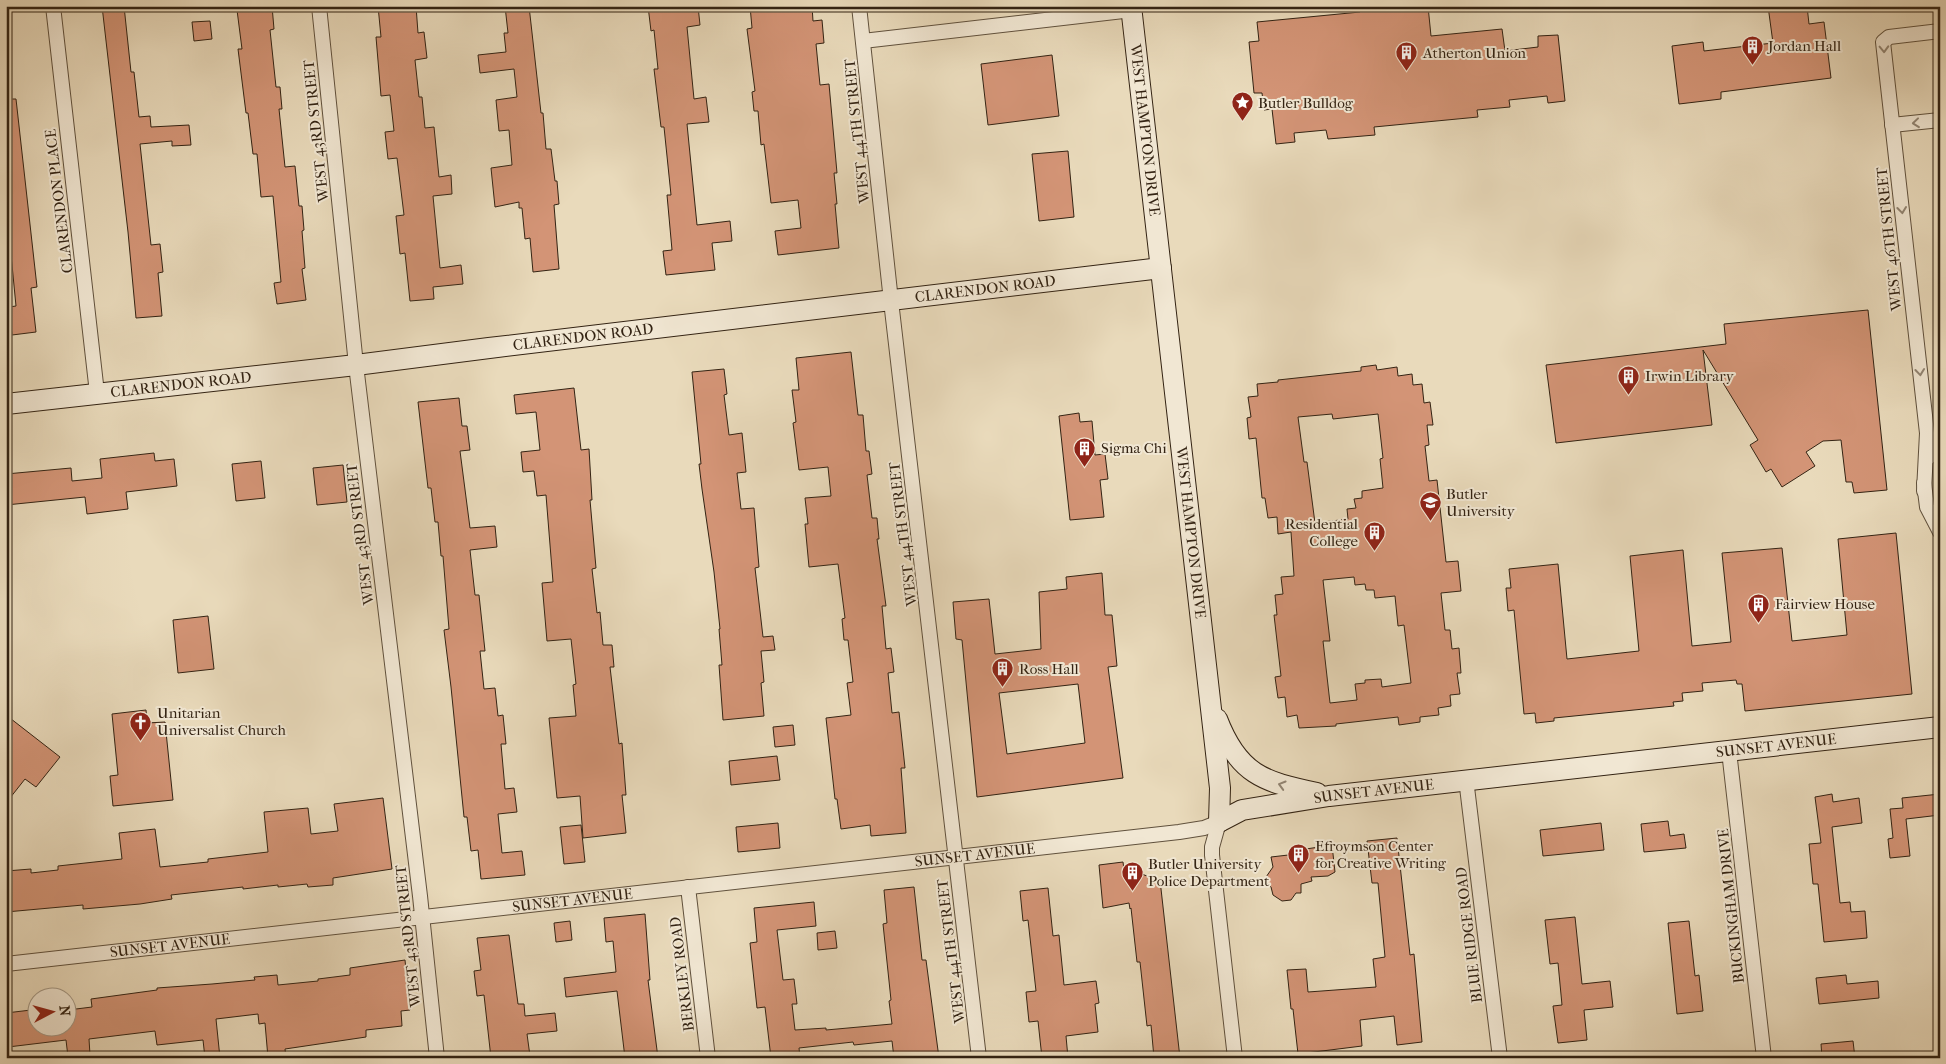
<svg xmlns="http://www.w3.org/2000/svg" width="1946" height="1064" font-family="'IM FELL French Canon',serif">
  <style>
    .building { fill: #d39476; stroke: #332313; fill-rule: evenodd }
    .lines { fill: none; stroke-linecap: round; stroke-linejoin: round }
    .street-casing { stroke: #60513d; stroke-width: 16 }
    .secondary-casing { stroke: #332313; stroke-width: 22 }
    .street { stroke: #f1e7d3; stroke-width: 14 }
    .secondary { stroke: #f1e7d3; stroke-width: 20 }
    .oneway { stroke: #928573 }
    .labels { text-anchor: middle; stroke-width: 4; stroke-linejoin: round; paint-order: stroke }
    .poi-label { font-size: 15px; fill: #332313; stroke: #f1e7d3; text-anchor: start }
    .street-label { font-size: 15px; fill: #332313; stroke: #f1e7d3 }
  </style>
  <rect width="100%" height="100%" fill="#e9dabb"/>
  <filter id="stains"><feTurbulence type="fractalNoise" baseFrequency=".004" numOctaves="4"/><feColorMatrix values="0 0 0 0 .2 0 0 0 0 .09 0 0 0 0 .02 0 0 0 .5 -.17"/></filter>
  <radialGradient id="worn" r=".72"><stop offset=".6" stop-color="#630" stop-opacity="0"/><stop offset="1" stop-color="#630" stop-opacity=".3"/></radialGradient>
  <g class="building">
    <path d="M102,6H124L131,72H134L139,117L150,116L151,127L189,125L191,145L172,146V141L140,144L151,245L160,244L163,272L158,273L162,316L136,318L128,232Z"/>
    <path d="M272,6L274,29L270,30L276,87H280L282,109H279L285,167L295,166L299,206H302L304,230L302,231L305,268L302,269L306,300L277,304L274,283L281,282L273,196L261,197L257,154H253L248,113H246L238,49H242L237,10Z"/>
    <path d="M378,6H416L418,33L424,32L427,58L415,60L419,97H422L425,128L434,127L439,177L451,175L452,194L433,196L440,268L461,265L463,284L433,287L434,299L410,301L405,253L400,254L396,216L404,215L397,158L388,159L385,132L394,131L390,95L381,96L376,37H381Z"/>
    <path d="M505,6H529L541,113H543L546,149H551L555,181H557L559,204L554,205L559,269L533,272L530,238L525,239L522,208H519V202L495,207L491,168L512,165L509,130L499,131L496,100L517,97L514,69L480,73L478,55L506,52L504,33H508Z"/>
    <path d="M648,6H698L700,25L687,27L690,58L694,99L706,97L709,122L687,124L697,225L730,221L732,241L712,243L715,270L666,275L663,251L672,250L667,195H671L664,127H661L654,69H658L654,30L651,31Z"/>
    <path d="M750,6H812L813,21L822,20L824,43L816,44L820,85L829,84L837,173H834L837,204H835L839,248L778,255L775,231L801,228L798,200L771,203L764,144L761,145L758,111H754L752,92L755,91L747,29L752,28Z"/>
    <path d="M1398,6H1428L1431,36L1502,29L1505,51L1538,47V36L1558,35L1565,101L1548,103L1547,96L1509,100L1510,107L1477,110L1478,117L1374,127L1375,135L1328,139L1326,130L1294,133L1295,142L1276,144L1272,109L1264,110L1262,93H1254L1249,42L1259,41L1257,22L1360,12V10Z"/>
    <path d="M1768,6H1807L1809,24L1824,22L1831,78L1721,92V99L1679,104L1672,46L1703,42L1704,51L1773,43Z"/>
    <path d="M210,21L212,39L194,41L192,22Z"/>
    <path d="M1052,55L1059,116L988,125L981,64Z"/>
    <path d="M6,99H16L37,287L31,288L36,332L12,335L9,307L16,306L6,203Z"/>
    <path d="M1068,151L1074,217L1039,221L1032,154Z"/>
    <path d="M1868,310L1887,490L1854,493L1852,482H1846L1841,440L1823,441L1806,452L1815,466L1782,487L1771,469L1766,472L1750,445L1758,440L1703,350L1712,425L1556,443L1546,365L1726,344L1724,324Z"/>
    <path d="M851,352L858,415H863L866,451H869L872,474L867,475L872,518H877L879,539H877L886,606H882L886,649L891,648L894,672L888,673L892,713L899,712L905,768H901L906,833L871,836L870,825L841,829L837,799H835L826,718L851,715L847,683L853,682L848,640H844L842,619L845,618L838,564L809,567L805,524H808L805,498L831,496L828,467L799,470L793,423L796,422L792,390H799L796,358Z"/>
    <path d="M1376,365L1377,370L1397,367L1398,376L1412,374L1413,385L1422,384L1424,403L1430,402L1433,425H1427L1429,445L1425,446L1429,481L1437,480L1446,562L1458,561L1461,591L1441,593L1445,630H1450L1452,649L1459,648L1461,673H1457L1460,694L1450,695L1451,706L1438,708L1439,715L1420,717V722L1399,725L1398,717L1336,724V726L1299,728L1297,715L1287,717L1285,697L1278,698L1275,677L1281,676L1274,615H1277L1275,595L1283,594L1281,577L1294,576L1291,532L1278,534L1277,517L1268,518L1265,498H1262L1256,438L1249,439L1247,418L1251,417L1248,397L1258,396L1257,384L1278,382V380L1361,371V367ZM1332,414L1333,419L1378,414L1383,458L1380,459L1383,488L1362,491V498L1354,499L1356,508L1347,509L1348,519L1315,523L1307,462H1304L1298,417ZM1354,577L1355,585L1365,584L1366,590H1374L1375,598L1395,596L1398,626L1404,625L1411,683L1382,687L1381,679L1365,680V683L1355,684L1357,700L1330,703L1323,641H1330L1323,580Z"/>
    <path d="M724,369L727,394L724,395L729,435L742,433L746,472L737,473L741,509L754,508L759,567L755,568L763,637L773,636L775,650L761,651L764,682L761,683L764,716L723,720L719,665H722L719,629H720L714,572L702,489L699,464H701L692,372Z"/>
    <path d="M574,388L581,450L589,449L592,500H590L596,568L592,569L597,613L600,612L603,645H612L614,667H610L619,744L622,743L626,795H622L626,833L583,838L580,796L557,798L549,718L576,716L573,685L576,684L571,639L547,641L542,583L553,582L546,495L537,496L534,471L523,472L521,452L540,450L536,412L516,414L514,395Z"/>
    <path d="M459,398L462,426H467L470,450L460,451L470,528L495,526L497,547L470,550L475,595H479L485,651H480L484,689L495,688L498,716L503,715L506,744H501L505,789L514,788L517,812L498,814L502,853L522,851L525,875L481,879L478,850L471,851L467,817H464L451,687L444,630L449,629L443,556H441L438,522H435L431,488H428L418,402Z"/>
    <path d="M1079,413L1080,422L1092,421L1095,455L1105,454L1108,479L1100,480L1104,517L1070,520L1059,416Z"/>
    <path d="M154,453L155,461L174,459L177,486L126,492L128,509L87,514L85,497L6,505V474L71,468L72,481L102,478L100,459Z"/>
    <path d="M261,461L265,498L236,501L232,464Z"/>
    <path d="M343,465L347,502L317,505L313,468Z"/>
    <path d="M1896,533L1912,694L1745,711L1742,684H1737L1736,680L1702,683L1703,691L1682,693L1683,701L1673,702L1674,706L1554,718V721L1536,723L1535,713L1524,714L1514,610L1508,611L1506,588H1511L1509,569L1558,564L1567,659L1639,651L1630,556L1683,550L1692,646L1731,642L1722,553L1782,548L1792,641L1847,635L1838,539Z"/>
    <path d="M1102,573L1105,615H1112L1117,666L1108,667L1123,778L977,797L962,640L956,639L953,602L989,599L995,654L1041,649L1039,592L1067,589L1066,577ZM1078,684L1085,743L1007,754L999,693Z"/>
    <path d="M208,616L214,669L178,673L173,620Z"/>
    <path d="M146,710L147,723L165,722L173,800L113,806L110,776L118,775L112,714Z"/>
    <path d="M6,715L60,757L36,787L25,779L6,803Z"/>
    <path d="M793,725L795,745L775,747L773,727Z"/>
    <path d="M777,756L780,780L731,785L729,761Z"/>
    <path d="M1832,794L1833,802L1859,798L1862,823L1832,827L1840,903L1850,902L1851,912L1865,911L1867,938L1824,942L1818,884H1813L1809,844L1821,843L1815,797Z"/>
    <path d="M1940,794V815L1906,819L1910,856L1890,858L1888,839L1893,838L1890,809L1903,808L1902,798Z"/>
    <path d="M383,798L392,869L333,878V885L308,887L307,884L278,887V885L243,889V887L171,895L172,899L140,904L83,909V905L6,912V871L31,869V873L58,870V866L122,859L119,833L155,829L160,867L208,862V859L268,852L264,812L308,808L311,834L338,831L334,804Z"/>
    <path d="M1668,821L1670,836L1684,834L1686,848L1644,852L1641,824Z"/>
    <path d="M778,823L780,848L738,852L736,827Z"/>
    <path d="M1601,823L1604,850L1543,856L1540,830Z"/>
    <path d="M581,825L585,862L564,864L560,827Z"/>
    <path d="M1397,838L1410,955L1414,954L1422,1042L1397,1045L1394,1016L1360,1020L1362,1046L1298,1054L1293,1009H1291L1287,970L1306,969L1308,992L1376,987L1373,959L1385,957L1378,883H1372L1367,841Z"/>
    <path d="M1332,845L1335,872L1328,876L1311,877L1312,881L1301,884V893H1296L1291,900L1282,901L1273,895L1271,887L1267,883L1266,877L1273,867L1271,857L1297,854L1306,849Z"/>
    <path d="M1123,862L1125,878L1139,873L1147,876L1151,881L1160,880L1180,1058H1154L1151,1025L1147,1026L1140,962H1137L1131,908L1130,909L1129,903L1103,908L1099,865Z"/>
    <path d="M914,887L922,960H926L939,1058H894L892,1041L854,1045L853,1042L799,1048L800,1058H771L765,1007L757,1008L750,943L757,942L754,908L814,902L816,926L777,930L783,980L794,979L797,1004H792L795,1030L826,1028V1030L892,1024L889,1001L891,1000L883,924L887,923L884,890Z"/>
    <path d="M1048,888L1053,936L1059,935L1064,985L1096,981L1099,1003L1095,1004L1098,1032L1066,1036L1068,1058H1042L1038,1021L1029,1022L1026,992L1036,991L1028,920L1023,921L1020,891Z"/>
    <path d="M645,914L650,980H648L658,1058H625L617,991L566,997L564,978L616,972L613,941L606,942L604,918Z"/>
    <path d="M1575,917L1582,984L1610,981L1613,1007L1584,1010L1587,1040L1558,1043L1553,1006L1562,1005L1558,963L1550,964L1545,920Z"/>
    <path d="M570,921L572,940L556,942L554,923Z"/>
    <path d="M1689,921L1695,976L1699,975L1703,1011L1677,1014L1668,923Z"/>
    <path d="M835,931L837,948L818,950L817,933Z"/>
    <path d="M509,935L518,1004H524L525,1016L555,1013L557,1031L527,1034L530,1056L491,1058L484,995L477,996L474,971L481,970L477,938Z"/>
    <path d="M405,960L410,1010L401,1011L402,1026L366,1030V1037L285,1049L286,1058H268L265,1023L259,1024L258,1014L216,1019L220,1058H205L203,1040L157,1045L155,1031L89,1039L90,1055L68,1057L66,1040L8,1047L6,1013L31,1010L32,1018H38V1026H68V1010L92,1007L91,999L157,990V988L212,984L255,980L254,977L277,975L278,985L318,981V979L350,975V968Z"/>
    <path d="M1846,975L1847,984L1878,981L1879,998L1819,1004L1816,978Z"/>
    <path d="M1853,1041L1855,1058H1822L1821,1044Z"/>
  </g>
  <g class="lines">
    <defs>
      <g id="street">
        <path d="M53,6L97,393"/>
        <path d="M319,6L356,365L420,896L437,1058"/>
        <path d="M859,6L891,301L979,1058"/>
        <path d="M863,41L1132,10"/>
        <path d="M1892,125L1940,120"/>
        <path d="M1929,457L1934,444L1940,436"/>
        <path d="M1924,483L1927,507L1940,532"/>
        <path d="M1924,491L1927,433L1883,42L1889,37L1940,31"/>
        <path d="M1729,751L1764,1058"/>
        <path d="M1466,779L1500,1058"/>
        <path d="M1219,822L1212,847V855L1235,1058"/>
        <path d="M688,887L708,1058"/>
        <path id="s1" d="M6,964L1179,832L1204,828L1219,822"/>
      </g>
      <g id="secondary">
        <path id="s2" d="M1131,6L1220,788L1219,822"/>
        <path id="s3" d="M6,404L356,365L489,348L1161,268"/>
        <path d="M1217,719C1238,774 1263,782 1317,793"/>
        <path id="s4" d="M1219,822L1242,810L1329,796L1940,727"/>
      </g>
    </defs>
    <use href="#street" class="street-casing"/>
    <use href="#secondary" class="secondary-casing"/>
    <use href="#street" class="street"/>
    <use href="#secondary" class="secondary"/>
  </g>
  <defs><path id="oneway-chevron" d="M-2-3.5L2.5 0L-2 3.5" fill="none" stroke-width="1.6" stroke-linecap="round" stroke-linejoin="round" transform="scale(1.25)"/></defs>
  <g class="oneway">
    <use href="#oneway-chevron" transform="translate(1884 49) rotate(88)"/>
    <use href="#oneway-chevron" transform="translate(1916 123) rotate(174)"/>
    <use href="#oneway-chevron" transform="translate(1902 210) rotate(83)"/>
    <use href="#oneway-chevron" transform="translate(1920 372) rotate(84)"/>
    <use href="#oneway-chevron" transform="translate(1282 785) rotate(-164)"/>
  </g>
  <defs>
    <symbol id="building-pin" viewBox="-11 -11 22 30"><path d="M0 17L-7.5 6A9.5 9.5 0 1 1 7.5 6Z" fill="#8f2418" stroke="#f1e7d3"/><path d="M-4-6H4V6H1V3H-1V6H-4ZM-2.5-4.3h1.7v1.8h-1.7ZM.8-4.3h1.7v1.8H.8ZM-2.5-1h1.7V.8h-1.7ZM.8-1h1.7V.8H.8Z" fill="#fff"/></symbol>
    <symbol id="sight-pin" viewBox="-11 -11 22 30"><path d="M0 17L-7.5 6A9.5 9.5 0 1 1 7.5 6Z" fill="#8f2418" stroke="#f1e7d3"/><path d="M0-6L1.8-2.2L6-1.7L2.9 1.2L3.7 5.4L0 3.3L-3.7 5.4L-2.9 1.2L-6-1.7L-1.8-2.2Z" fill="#fff"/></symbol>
    <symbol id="university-pin" viewBox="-11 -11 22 30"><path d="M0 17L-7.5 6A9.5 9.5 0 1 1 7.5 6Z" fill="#8f2418" stroke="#f1e7d3"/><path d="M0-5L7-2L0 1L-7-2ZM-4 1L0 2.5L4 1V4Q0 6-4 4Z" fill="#fff"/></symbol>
    <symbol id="church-pin" viewBox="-11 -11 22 30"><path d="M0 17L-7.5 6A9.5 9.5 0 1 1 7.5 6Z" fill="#8f2418" stroke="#f1e7d3"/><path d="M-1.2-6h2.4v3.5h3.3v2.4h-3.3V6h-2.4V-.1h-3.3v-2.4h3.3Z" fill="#fff"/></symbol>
  </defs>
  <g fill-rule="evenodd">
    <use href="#building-pin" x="1740" y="34" width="25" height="34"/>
    <use href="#building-pin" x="1394" y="40" width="25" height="34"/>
    <use href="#sight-pin" x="1230" y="90" width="25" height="34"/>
    <use href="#building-pin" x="1616" y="364" width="25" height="34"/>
    <use href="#building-pin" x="1072" y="436" width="25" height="34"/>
    <use href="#university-pin" x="1418" y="490" width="25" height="34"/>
    <use href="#building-pin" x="1362" y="520" width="25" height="34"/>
    <use href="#building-pin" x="1746" y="592" width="25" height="34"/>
    <use href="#building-pin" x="990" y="656" width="25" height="34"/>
    <use href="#church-pin" x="128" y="710" width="25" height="34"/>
    <use href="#building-pin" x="1286" y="842" width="25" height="34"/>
    <use href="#building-pin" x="1120" y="860" width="25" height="34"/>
  </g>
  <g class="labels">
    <g class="poi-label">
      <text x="1768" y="51">Jordan Hall</text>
      <text x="1423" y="58">Atherton Union</text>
      <text x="1258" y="108">Butler Bulldog</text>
      <text x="1645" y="381">Irwin Library</text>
      <text x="1101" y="453">Sigma Chi</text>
      <text x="1446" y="499">Butler<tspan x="1446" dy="17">University</tspan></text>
      <text x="1358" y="529" text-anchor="end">Residential<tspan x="1358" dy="17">College</tspan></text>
      <text x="1775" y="609">Fairview House</text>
      <text x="1019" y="674">Ross Hall</text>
      <text x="157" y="718">Unitarian<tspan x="157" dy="17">Universalist Church</tspan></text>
      <text x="1315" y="851">Efroymson Center<tspan x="1315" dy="17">for Creative Writing</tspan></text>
      <text x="1148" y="869">Butler University<tspan x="1148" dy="17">Police Department</tspan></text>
    </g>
    <g class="street-label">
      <text dy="5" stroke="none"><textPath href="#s2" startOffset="125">WEST HAMPTON DRIVE</textPath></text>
      <text transform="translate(316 131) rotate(-96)" y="5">WEST 43RD STREET</text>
      <text transform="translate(857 131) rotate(-96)" y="5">WEST 44TH STREET</text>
      <text transform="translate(59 201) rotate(-97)" y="5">CLARENDON PLACE</text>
      <text transform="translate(1889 239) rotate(-96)" y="5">WEST 46TH STREET</text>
      <text dy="5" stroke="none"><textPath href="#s3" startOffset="986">CLARENDON ROAD</textPath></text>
      <text dy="5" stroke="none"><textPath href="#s3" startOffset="581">CLARENDON ROAD</textPath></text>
      <text dy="5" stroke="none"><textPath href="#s3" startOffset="176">CLARENDON ROAD</textPath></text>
      <text dy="5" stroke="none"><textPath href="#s2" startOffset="530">WEST HAMPTON DRIVE</textPath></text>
      <text transform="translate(360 534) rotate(-97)" y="5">WEST 43RD STREET</text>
      <text transform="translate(903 534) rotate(-97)" y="5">WEST 44TH STREET</text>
      <text dy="5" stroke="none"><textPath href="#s4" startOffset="564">SUNSET AVENUE</textPath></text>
      <text dy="5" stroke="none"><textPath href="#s4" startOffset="159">SUNSET AVENUE</textPath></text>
      <text dy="5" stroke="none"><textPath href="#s1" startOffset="975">SUNSET AVENUE</textPath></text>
      <text dy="5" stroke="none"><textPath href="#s1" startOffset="570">SUNSET AVENUE</textPath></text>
      <text transform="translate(1731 906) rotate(-96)" y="5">BUCKINGHAM DRIVE</text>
      <text transform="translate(1469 935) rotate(-97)" y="5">BLUE RIDGE ROAD</text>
      <text transform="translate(408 936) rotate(-96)" y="5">WEST 43RD STREET</text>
      <text dy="5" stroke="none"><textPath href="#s1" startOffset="165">SUNSET AVENUE</textPath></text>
      <text transform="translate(951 951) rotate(-97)" y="5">WEST 44TH STREET</text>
      <text transform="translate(682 974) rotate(-97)" y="5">BERKLEY ROAD</text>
    </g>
  </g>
  <rect width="1946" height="1064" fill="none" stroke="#e9dabb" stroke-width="25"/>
  <rect x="8" y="8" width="1931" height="1049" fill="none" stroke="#332313" stroke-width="2.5"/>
  <rect x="12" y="12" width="1921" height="1039" fill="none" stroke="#332313"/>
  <g transform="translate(52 1012) rotate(84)"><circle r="24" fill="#f1e7d3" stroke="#a59986"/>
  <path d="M0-4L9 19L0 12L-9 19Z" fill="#8f2418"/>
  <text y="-8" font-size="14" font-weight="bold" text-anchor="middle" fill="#332313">N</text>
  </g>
  <rect width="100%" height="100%" filter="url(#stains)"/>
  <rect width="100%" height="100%" fill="url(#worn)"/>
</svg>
